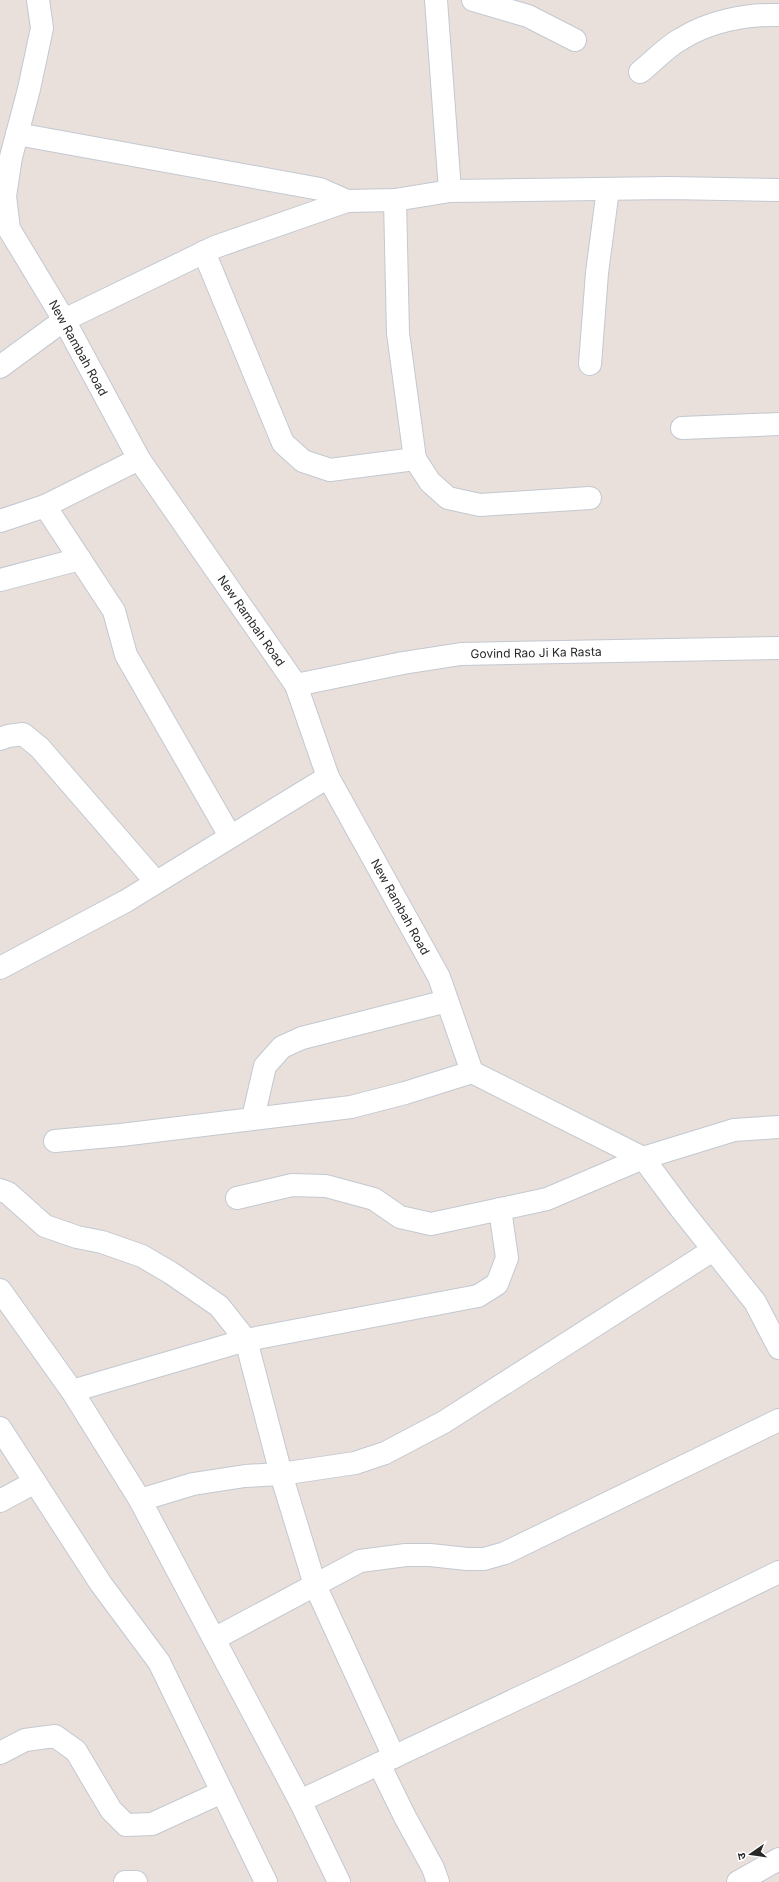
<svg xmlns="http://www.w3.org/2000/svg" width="779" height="1882" font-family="Inter,'Noto Sans Devanagari',sans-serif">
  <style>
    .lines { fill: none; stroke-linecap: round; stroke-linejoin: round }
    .street-casing { stroke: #c3c9d1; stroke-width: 24 }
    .secondary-casing { stroke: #c3c9d1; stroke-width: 24 }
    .street { stroke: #fff; stroke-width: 22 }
    .secondary { stroke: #fff; stroke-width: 22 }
    .labels { text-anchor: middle; stroke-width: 3; stroke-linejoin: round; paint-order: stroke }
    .street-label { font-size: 12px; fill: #282828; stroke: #fff }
  </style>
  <rect width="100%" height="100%" fill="#e9dfdb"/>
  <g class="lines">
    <defs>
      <g id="street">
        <path d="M436,0L450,191"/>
        <path d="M473,0L528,16L575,40"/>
        <path d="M640,72C653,62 666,47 681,39C710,21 746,14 779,15"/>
        <path d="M17,134L320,189L347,201"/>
        <path d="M204,252L283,443L303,461L330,470L415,459L398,333L395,200"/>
        <path d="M590,364L597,273L608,189"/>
        <path d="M0,367L64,320"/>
        <path d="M682,428L779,424"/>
        <path d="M415,459L430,482L448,498L480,505L590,498"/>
        <path d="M45,506L114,611L126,655L230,836"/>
        <path d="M0,521L45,506L139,459"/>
        <path d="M0,580L80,559"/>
        <path d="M296,685L403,663L461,654L779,648"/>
        <path d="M0,739L8,736L23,734L40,748L156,882"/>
        <path d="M0,968L126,901L328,777"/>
        <path d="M253,1118L265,1066L282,1047L302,1038L447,1001"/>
        <path d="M55,1141L121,1135L351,1107L405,1093L472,1072"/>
        <path d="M0,1190L8,1193L45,1226L77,1237L102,1242L142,1256L171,1273L219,1306L246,1340L281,1474L315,1585L394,1757"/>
        <path d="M237,1198L292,1185L326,1186L374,1199L400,1217L431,1224L547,1199L643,1158"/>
        <path d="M0,1290L72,1391L140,1500L300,1801L339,1882"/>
        <path d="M72,1391L246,1340L478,1296L497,1284L507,1258L500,1209"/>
        <path d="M0,1428L101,1584L159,1662L266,1882"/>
        <path d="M140,1500L193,1484L245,1476L281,1474L355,1463L385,1453L444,1422L713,1250"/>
        <path d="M0,1501L35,1482"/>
        <path d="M214,1639L360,1561L406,1555H430L467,1559H484L505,1553L779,1420"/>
        <path d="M0,1753L25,1740L55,1736L76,1751L111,1810L126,1825L152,1824L222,1792"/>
        <path d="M379,1764L405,1817L433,1868L438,1882"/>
        <path d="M300,1801L578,1670L779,1572"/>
        <path d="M125,1882H136"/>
        <path d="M738,1882L779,1859"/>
      </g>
      <g id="secondary">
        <path d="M38,0L42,28L29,89L11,157L5,196L9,229L64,320L139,459L296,685L328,777L439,977L472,1072L643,1158L681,1209L755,1302L779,1348"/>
        <path d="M64,320L215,247L347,201L395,200L450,191L669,188L779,190"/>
        <path d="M643,1158L734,1130L779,1127"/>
      </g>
    </defs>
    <use href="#street" class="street-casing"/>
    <use href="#secondary" class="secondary-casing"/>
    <use href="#street" class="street"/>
    <use href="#secondary" class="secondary"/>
  </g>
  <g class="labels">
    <g class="street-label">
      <text transform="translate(78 348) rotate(61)" y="4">New Rambah Road</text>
      <text transform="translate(251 621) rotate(55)" y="4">New Rambah Road</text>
      <text transform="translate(536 653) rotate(-1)" y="4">Govind Rao Ji Ka Rasta</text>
      <text transform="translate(400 907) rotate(61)" y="4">New Rambah Road</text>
    </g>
  </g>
  <g transform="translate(751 1854) rotate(257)" stroke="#ffffff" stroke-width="3" paint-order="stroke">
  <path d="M0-3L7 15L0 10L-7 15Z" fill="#282828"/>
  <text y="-6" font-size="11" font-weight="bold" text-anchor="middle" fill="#282828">उ</text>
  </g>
</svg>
